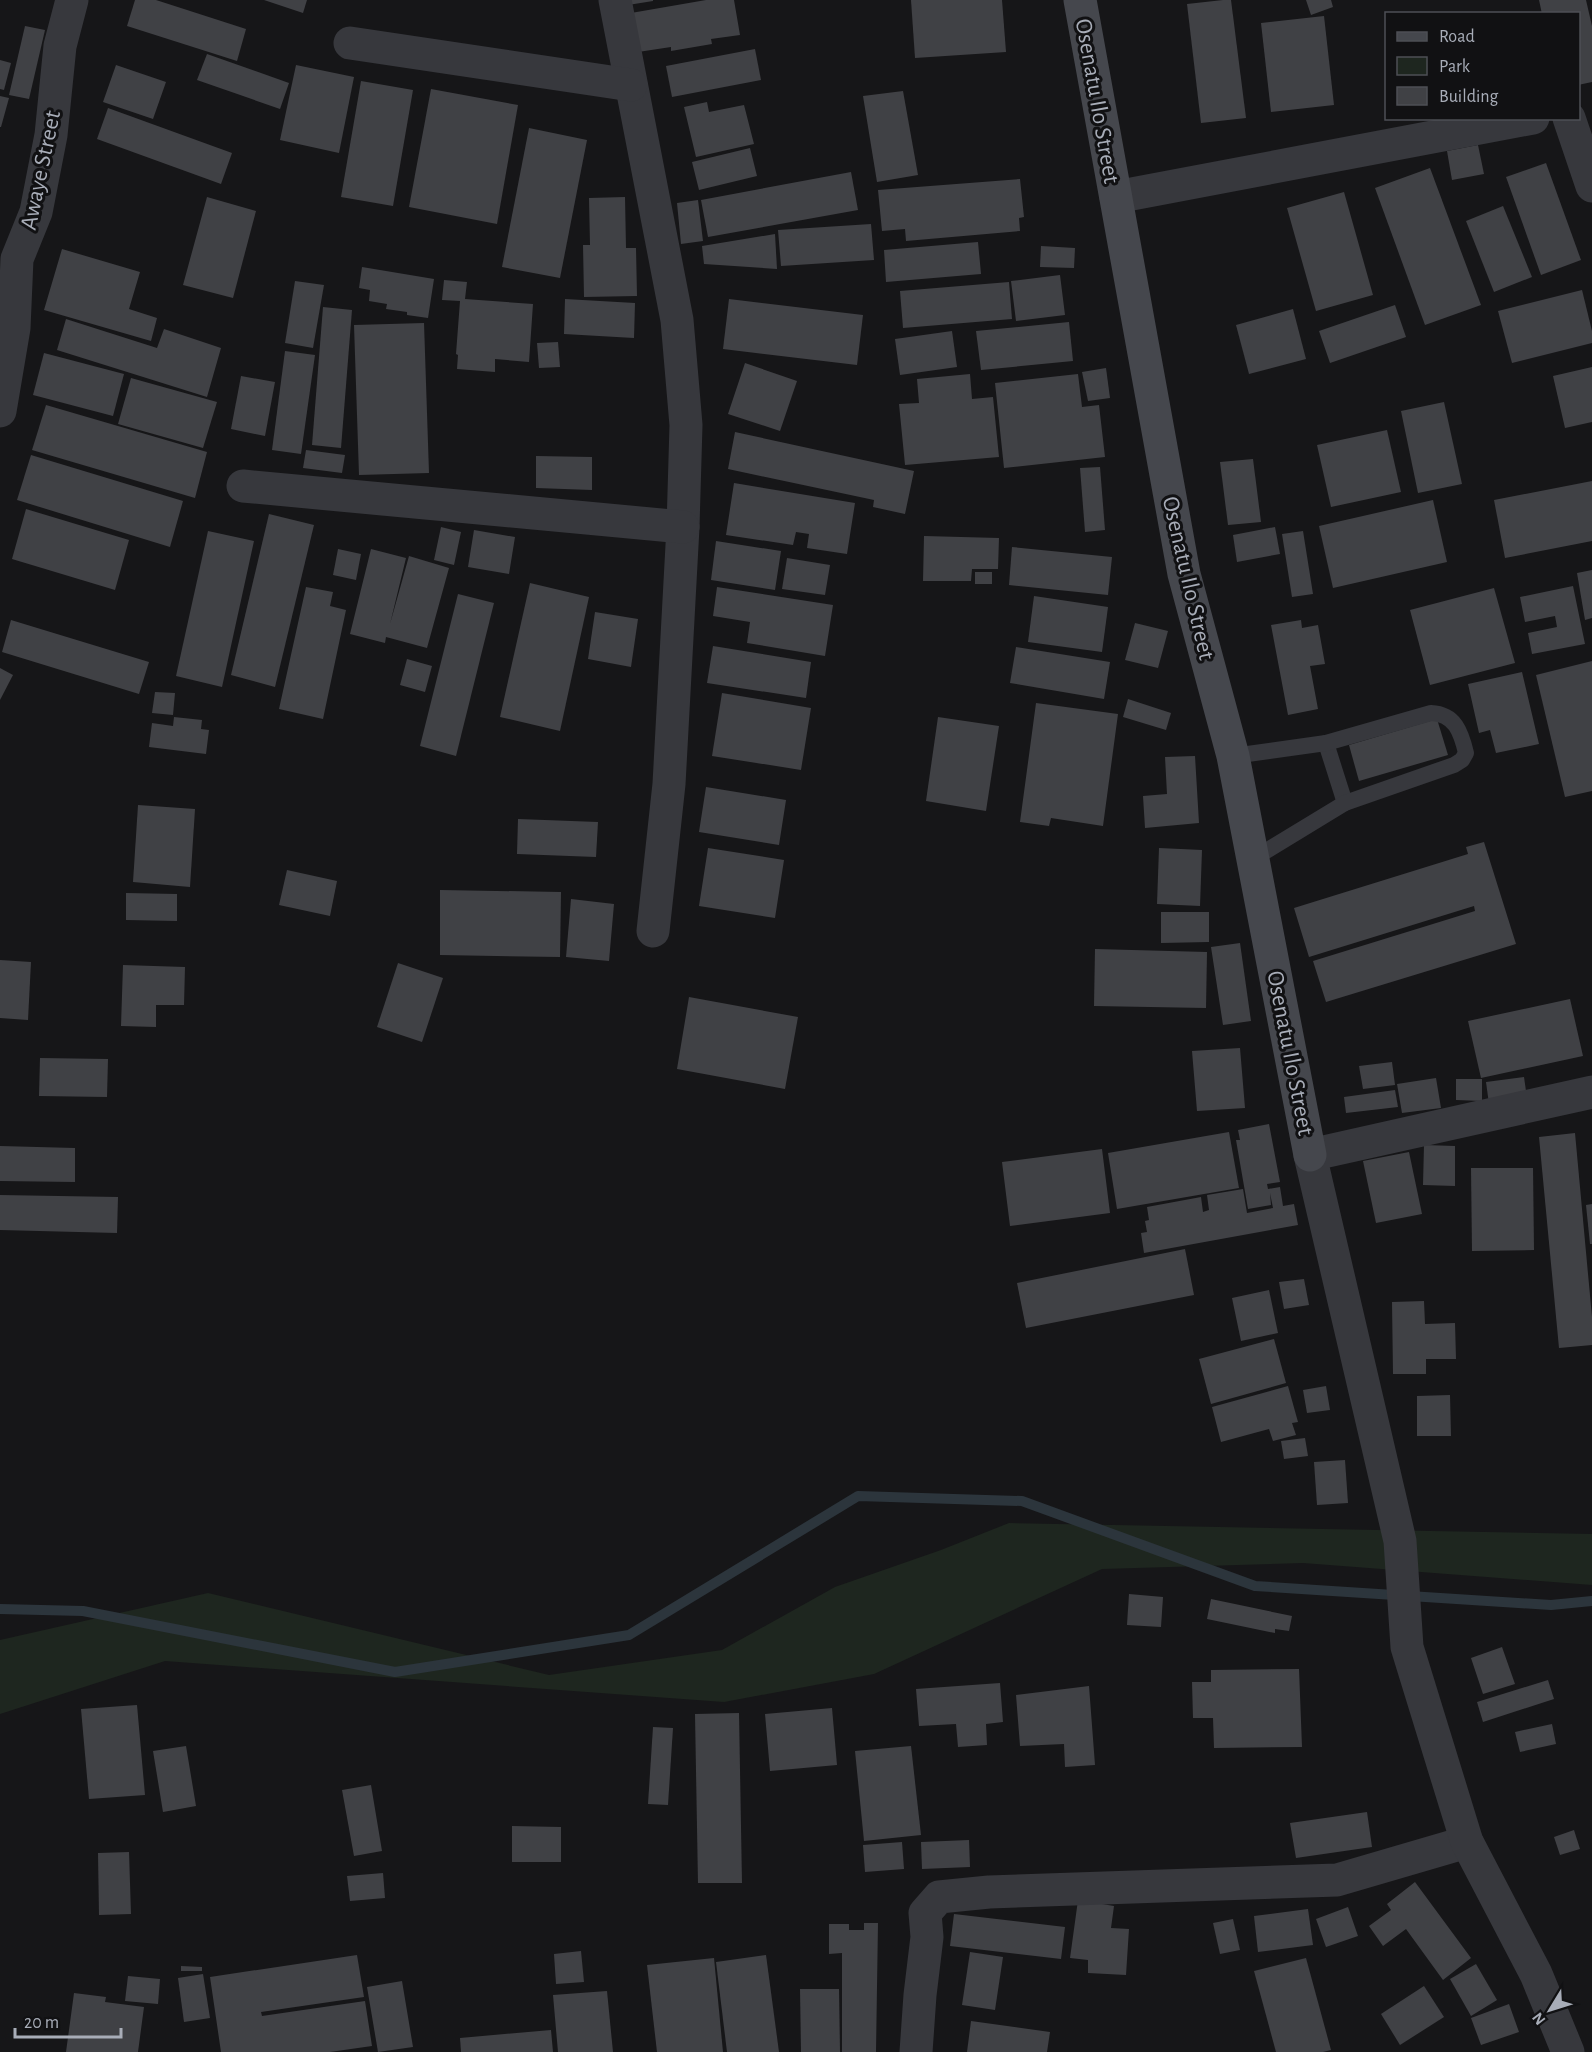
<svg xmlns="http://www.w3.org/2000/svg" width="1592" height="2052" font-family="'Alegreya Sans',sans-serif">
  <style>
    .green { fill: #1e261f }
    .lines { fill: none; stroke-linecap: round; stroke-linejoin: round }
    .stream { stroke: #2c353c; stroke-width: 10 }
    .building { fill: #404145 }
    .lane { stroke: #37383d; stroke-width: 16 }
    .street { stroke: #37383d; stroke-width: 33 }
    .secondary { stroke: #45474d; stroke-width: 33 }
    .labels { text-anchor: middle; stroke-width: 6; stroke-linejoin: round; paint-order: stroke }
    .street-label { font-size: 24px; fill: #a8adb8; stroke: #111113 }
  </style>
  <rect width="100%" height="100%" fill="#161618"/>
  <path class="green" d="M1009,1523L1592,1534V1585L1303,1563L1102,1569L874,1674L724,1702L165,1661L0,1714V1640L208,1593L549,1675L722,1650L835,1587L941,1550Z"/>
  <g class="lines">
    <path class="stream" d="M0,1609L83,1611L395,1672L629,1635L858,1496L1022,1501L1255,1586L1551,1605L1592,1601"/>
  </g>
  <g class="building">
    <path d="M135,0H156L246,29L237,61L127,26Z"/>
    <path d="M264,0H307L303,13Z"/>
    <path d="M627,0H653V1L628,5Z"/>
    <path d="M706,0H734L740,35L711,39L712,44L671,51V47L638,52L631,13Z"/>
    <path d="M911,0H1002L1006,52L915,58Z"/>
    <path d="M1223,0H1231L1246,118L1201,123L1187,4Z"/>
    <path d="M1306,0H1331L1333,7L1311,15Z"/>
    <path d="M1539,0H1586L1592,26V82L1578,85V14H1542Z"/>
    <path d="M1324,16L1334,105L1271,112L1261,23Z"/>
    <path d="M25,26L45,30L29,99L9,95Z"/>
    <path d="M755,49L761,80L672,97L666,66Z"/>
    <path d="M207,54L289,83L280,109L197,80Z"/>
    <path d="M0,60L11,63L4,90L0,89Z"/>
    <path d="M116,65L166,82L153,119L103,102Z"/>
    <path d="M296,65L354,77L339,153L280,140Z"/>
    <path d="M361,81L413,90L393,206L341,197Z"/>
    <path d="M431,89L518,105L497,224L409,207Z"/>
    <path d="M903,91L918,175L877,182L863,96Z"/>
    <path d="M0,96L9,98L1,127H0Z"/>
    <path d="M707,102L709,112L744,105L754,144L696,157L684,107Z"/>
    <path d="M108,108L232,153L221,184L97,139Z"/>
    <path d="M529,128L587,140L560,278L502,267Z"/>
    <path d="M1478,145L1484,174L1452,180L1447,151Z"/>
    <path d="M750,148L757,176L699,190L692,162Z"/>
    <path d="M1546,163L1581,260L1541,275L1506,177Z"/>
    <path d="M1430,168L1481,305L1425,325L1375,188Z"/>
    <path d="M851,172L858,210L708,237L701,200Z"/>
    <path d="M1020,179L1024,217L1019,218L1020,231L906,241L905,229L882,231L878,190Z"/>
    <path d="M1344,192L1373,295L1316,311L1287,208Z"/>
    <path d="M207,197L256,211L233,298L183,285Z"/>
    <path d="M625,197L626,248H636L637,296L584,297L583,245H590L589,198Z"/>
    <path d="M698,200L703,241L681,244L677,203Z"/>
    <path d="M1503,206L1532,277L1494,292L1466,221Z"/>
    <path d="M871,224L874,260L781,266L778,230Z"/>
    <path d="M775,234L777,269L704,264L702,246Z"/>
    <path d="M978,242L981,274L886,282L884,250Z"/>
    <path d="M1041,246L1075,248L1074,268L1040,267Z"/>
    <path d="M62,249L140,272L129,309L157,318L151,341L44,310Z"/>
    <path d="M362,267L434,279L428,318L407,315V312L386,309L387,304L369,301L370,290L359,288Z"/>
    <path d="M1060,275L1065,315L1016,321L1011,281Z"/>
    <path d="M444,280L467,282L465,299L533,304L529,362L495,359V372L457,369L458,355L456,354L460,301L442,300Z"/>
    <path d="M295,281L324,285L313,348L285,343Z"/>
    <path d="M1009,282L1012,319L903,328L900,291Z"/>
    <path d="M1582,290L1592,331V343L1512,363L1498,311Z"/>
    <path d="M565,299L635,303L634,338L564,334Z"/>
    <path d="M729,299L863,315L857,365L723,349Z"/>
    <path d="M1395,305L1406,337L1330,363L1319,331Z"/>
    <path d="M323,307L352,310L341,448L312,445Z"/>
    <path d="M1293,309L1306,359L1249,374L1236,325Z"/>
    <path d="M66,319L157,348L164,329L221,348L207,397L57,350Z"/>
    <path d="M1069,322L1073,361L981,370L976,331Z"/>
    <path d="M424,323L429,473L359,475L354,325Z"/>
    <path d="M952,331L957,367L900,375L895,339Z"/>
    <path d="M558,342L560,367L539,368L537,343Z"/>
    <path d="M285,351L315,355L301,454L272,450Z"/>
    <path d="M44,353L124,374L113,416L33,395Z"/>
    <path d="M745,363L797,381L780,431L728,414Z"/>
    <path d="M1592,367V422L1565,428L1553,376Z"/>
    <path d="M1106,368L1110,398L1088,401L1082,372Z"/>
    <path d="M970,374L972,399L993,397L999,457L905,465L899,404L919,403L917,379Z"/>
    <path d="M1078,374L1082,407L1099,405L1105,457L1004,468L995,383Z"/>
    <path d="M241,376L275,382L265,436L231,429Z"/>
    <path d="M131,378L217,402L203,448L118,424Z"/>
    <path d="M1444,402L1462,484L1418,493L1401,411Z"/>
    <path d="M46,405L207,452L195,498L32,450Z"/>
    <path d="M1387,430L1401,492L1331,507L1317,445Z"/>
    <path d="M735,432L914,471L905,514L873,507L874,500L728,469Z"/>
    <path d="M306,450L345,455L342,473L303,468Z"/>
    <path d="M31,455L183,501L170,547L17,500Z"/>
    <path d="M536,456L592,457V490L536,488Z"/>
    <path d="M1253,459L1261,522L1228,525L1220,462Z"/>
    <path d="M1100,467L1105,530L1085,532L1080,468Z"/>
    <path d="M1592,481V541L1505,558L1494,500Z"/>
    <path d="M734,483L855,503L847,554L807,548L809,534L796,532L793,545L726,535Z"/>
    <path d="M1433,500L1447,562L1333,588L1319,526Z"/>
    <path d="M26,509L129,540L115,590L12,559Z"/>
    <path d="M269,514L314,525L275,687L231,675Z"/>
    <path d="M441,527L461,532L454,565L434,560Z"/>
    <path d="M1275,527L1280,554L1237,562L1233,535Z"/>
    <path d="M474,530L515,537L509,574L468,567Z"/>
    <path d="M208,531L254,541L222,687L176,676Z"/>
    <path d="M1303,531L1313,594L1292,597L1282,534Z"/>
    <path d="M924,536L999,538L998,569H972L971,581H923Z"/>
    <path d="M716,541L781,551L775,590L711,580Z"/>
    <path d="M1012,547L1112,557L1108,595L1009,585Z"/>
    <path d="M338,549L361,554L356,580L333,575Z"/>
    <path d="M371,549L406,558L390,624L409,556L449,568L427,648L386,637L385,643L350,634Z"/>
    <path d="M787,558L830,565L825,595L782,589Z"/>
    <path d="M1592,570V618L1585,620L1577,573Z"/>
    <rect x="975" y="572" width="17" height="12"/>
    <path d="M530,583L589,597L560,731L500,717Z"/>
    <path d="M1573,586L1585,644L1532,654L1528,633L1557,627L1555,616L1525,622L1520,597Z"/>
    <path d="M306,587L333,592L330,606L346,610L323,719L279,709Z"/>
    <path d="M717,587L833,605L825,656L747,643L750,622L713,616Z"/>
    <path d="M1494,588L1515,663L1430,685L1410,610Z"/>
    <path d="M458,594L494,603L456,756L420,746Z"/>
    <path d="M1034,596L1108,607L1102,652L1028,642Z"/>
    <path d="M595,612L638,619L631,667L588,659Z"/>
    <path d="M11,620L149,662L139,694L2,652Z"/>
    <path d="M1301,620L1302,628L1318,625L1325,664L1310,666L1318,709L1288,715L1271,625Z"/>
    <path d="M1135,623L1168,631L1158,668L1125,660Z"/>
    <path d="M713,646L811,662L806,698L707,683Z"/>
    <path d="M1016,647L1110,662L1104,699L1010,683Z"/>
    <path d="M407,659L432,666L425,692L400,685Z"/>
    <path d="M1592,661V791L1565,797L1536,675Z"/>
    <path d="M0,668L13,675L0,700Z"/>
    <path d="M1522,672L1539,744L1496,753L1490,730L1479,733L1468,684Z"/>
    <path d="M155,692L175,693L173,715L152,713Z"/>
    <path d="M722,693L811,708L801,770L712,756Z"/>
    <path d="M1128,699L1171,713L1166,730L1123,717Z"/>
    <path d="M1036,703L1118,714L1103,826L1051,818L1049,826L1020,822Z"/>
    <path d="M174,717L202,720L201,729L209,730L206,754L149,747L152,723L173,726Z"/>
    <path d="M938,717L999,726L986,811L926,801Z"/>
    <path d="M1437,719L1448,755L1359,781L1349,745Z"/>
    <path d="M1195,756L1199,823L1145,828L1143,796L1167,794L1165,757Z"/>
    <path d="M706,787L786,800L779,845L699,832Z"/>
    <path d="M138,805L195,809L190,887L133,882Z"/>
    <path d="M518,819L598,822L596,857L517,854Z"/>
    <path d="M1484,842L1516,944L1326,1002L1313,961L1475,911L1474,906L1309,957L1294,908L1468,854L1466,847Z"/>
    <path d="M708,848L784,860L775,918L699,906Z"/>
    <path d="M1159,848L1202,850L1200,906L1157,904Z"/>
    <path d="M287,870L337,881L330,916L279,905Z"/>
    <path d="M440,890L561,892L560,957L440,955Z"/>
    <path d="M126,893L177,894V921L126,920Z"/>
    <path d="M571,899L614,904L609,961L566,957Z"/>
    <path d="M1161,912H1209V942L1161,943Z"/>
    <path d="M1240,943L1251,1021L1223,1025L1211,947Z"/>
    <path d="M1095,949L1207,952L1206,1008L1094,1006Z"/>
    <path d="M0,960L31,962L28,1020L0,1018Z"/>
    <path d="M398,963L443,978L422,1042L377,1027Z"/>
    <path d="M123,965L185,967L184,1005H156V1027L121,1026Z"/>
    <path d="M689,997L798,1017L785,1089L677,1069Z"/>
    <path d="M1570,999L1583,1056L1481,1078L1468,1021Z"/>
    <path d="M1240,1048L1245,1108L1197,1111L1192,1051Z"/>
    <path d="M40,1058L108,1059L107,1097L39,1096Z"/>
    <path d="M1392,1062L1395,1085L1363,1089L1359,1066Z"/>
    <path d="M1524,1077L1527,1098L1489,1104L1486,1082Z"/>
    <path d="M1436,1078L1441,1108L1402,1113L1397,1084Z"/>
    <path d="M1456,1079H1482V1101L1456,1100Z"/>
    <path d="M1395,1090L1398,1107L1346,1113L1344,1097Z"/>
    <path d="M1269,1124L1280,1182L1267,1184L1268,1189L1280,1187L1283,1206L1294,1204L1298,1225L1144,1253L1141,1233L1147,1232L1145,1221L1149,1220L1147,1207L1201,1197L1203,1212L1209,1210L1207,1195L1243,1189L1247,1213L1273,1208L1270,1193L1271,1205L1248,1209L1236,1140H1240L1238,1130Z"/>
    <path d="M1229,1132L1239,1188L1117,1209L1108,1153Z"/>
    <path d="M1575,1133L1592,1317V1345L1559,1348L1539,1137Z"/>
    <path d="M1424,1145L1455,1146V1186L1423,1185Z"/>
    <path d="M0,1146L75,1148V1182L0,1181Z"/>
    <path d="M1102,1149L1110,1213L1010,1226L1002,1162Z"/>
    <path d="M1409,1152L1422,1214L1376,1223L1363,1161Z"/>
    <path d="M1471,1168H1533L1534,1250L1472,1251Z"/>
    <path d="M0,1195L118,1197L117,1233L0,1230Z"/>
    <path d="M1592,1204V1244H1590L1586,1205Z"/>
    <path d="M1185,1249L1194,1295L1026,1328L1017,1283Z"/>
    <path d="M1304,1279L1309,1305L1284,1309L1279,1282Z"/>
    <path d="M1269,1290L1278,1333L1241,1341L1232,1298Z"/>
    <path d="M1424,1301L1425,1324L1455,1323L1456,1359H1426V1374H1393L1392,1302Z"/>
    <path d="M1274,1339L1286,1383L1211,1404L1199,1359Z"/>
    <path d="M1288,1386L1298,1422L1292,1423L1296,1435L1273,1441L1269,1429L1221,1442L1212,1407Z"/>
    <path d="M1326,1386L1330,1410L1307,1413L1303,1390Z"/>
    <path d="M1450,1395L1451,1436H1417V1396Z"/>
    <path d="M1305,1438L1308,1456L1284,1459L1281,1441Z"/>
    <path d="M1345,1460L1348,1503L1317,1505L1314,1462Z"/>
    <path d="M1129,1594L1163,1597L1161,1627L1127,1625Z"/>
    <path d="M1211,1599L1292,1616L1289,1631L1275,1629V1633L1207,1619Z"/>
    <path d="M1502,1647L1515,1684L1483,1694L1471,1658Z"/>
    <path d="M1299,1669L1302,1747L1214,1748L1213,1718H1193L1192,1682H1211V1670Z"/>
    <path d="M1548,1680L1554,1699L1483,1722L1477,1702Z"/>
    <path d="M1000,1683L1003,1722L986,1724L987,1745L958,1747L956,1724L919,1726L916,1689Z"/>
    <path d="M1089,1686L1095,1765L1065,1767L1064,1744L1020,1746L1016,1695Z"/>
    <path d="M137,1705L145,1795L89,1799L81,1709Z"/>
    <path d="M832,1708L837,1765L770,1771L765,1714Z"/>
    <path d="M739,1713L742,1883H698L695,1714Z"/>
    <path d="M1552,1724L1556,1744L1520,1752L1515,1732Z"/>
    <path d="M653,1727L673,1728L668,1805L648,1804Z"/>
    <path d="M186,1746L196,1806L163,1812L153,1751Z"/>
    <path d="M911,1746L921,1835L864,1841L855,1751Z"/>
    <path d="M371,1785L382,1851L354,1856L342,1790Z"/>
    <path d="M1367,1812L1372,1847L1296,1858L1290,1823Z"/>
    <path d="M512,1826L561,1827V1862H512Z"/>
    <path d="M1574,1830L1580,1849L1560,1855L1554,1837Z"/>
    <path d="M969,1840L970,1867L922,1869L921,1842Z"/>
    <path d="M902,1842L904,1869L865,1872L863,1845Z"/>
    <path d="M129,1852L131,1914L99,1915L98,1853Z"/>
    <path d="M383,1873L385,1898L350,1901L347,1876Z"/>
    <path d="M1415,1882L1471,1958L1443,1980L1406,1929L1383,1946L1369,1926L1391,1910L1387,1904Z"/>
    <path d="M1078,1900L1114,1906L1111,1928L1129,1929L1126,1975L1088,1973V1960L1070,1958Z"/>
    <path d="M1348,1907L1358,1936L1326,1947L1316,1919Z"/>
    <path d="M1308,1909L1313,1945L1258,1952L1254,1916Z"/>
    <path d="M954,1914L1065,1927L1061,1959L950,1946Z"/>
    <path d="M1233,1919L1240,1950L1220,1954L1213,1923Z"/>
    <path d="M864,1923H878L876,2052H842V1953L829,1954V1924H849V1930H864Z"/>
    <path d="M581,1951L584,1982L556,1984L554,1954Z"/>
    <path d="M970,1952L1003,1957L995,2010L962,2005Z"/>
    <path d="M357,1955L364,1997L261,2012L262,2016L365,2001L372,2046L330,2052H221L210,1977Z"/>
    <path d="M766,1955L779,2052H727L716,1962Z"/>
    <path d="M714,1958L723,2052H657L647,1965Z"/>
    <path d="M1306,1958L1331,2050L1323,2052H1276L1254,1971Z"/>
    <path d="M1476,1964L1497,2000L1471,2016L1450,1979Z"/>
    <path d="M181,1966L202,1967V1971H181Z"/>
    <path d="M203,1974L210,2018L184,2022L178,1978Z"/>
    <path d="M128,1976L160,1979L158,2004L125,2001Z"/>
    <path d="M402,1981L413,2047L378,2052L367,1987Z"/>
    <path d="M1424,1986L1444,2017L1400,2045L1381,2014Z"/>
    <path d="M800,1989H839L840,2052H801Z"/>
    <path d="M607,1991L613,2052H558L553,1995Z"/>
    <path d="M74,1993L106,1997L105,2002L144,2007L138,2052H66Z"/>
    <path d="M1509,2004L1519,2032L1481,2045L1471,2018Z"/>
    <path d="M971,2021L1050,2032L1047,2052H967Z"/>
    <path d="M551,2030L553,2052H461L460,2038Z"/>
  </g>
  <g class="lines">
    <g class="lane">
      <path d="M1326,743L1345,803"/>
      <path d="M1233,756L1326,743L1431,713C1455,714 1461,732 1466,753L1462,760L1454,765L1345,803L1253,859"/>
    </g>
    <g class="street">
      <path d="M615,0L677,320L686,425L683,527L669,784L653,931"/>
      <path d="M350,43L631,85"/>
      <path d="M1569,118L1592,186"/>
      <path d="M1116,197L1533,118"/>
      <path d="M0,411L14,328L17,259L36,212L51,135L60,46L72,0"/>
      <path d="M243,486L683,527"/>
      <path d="M916,2052L920,1995L927,1937L925,1913L939,1897L989,1892L1337,1880L1467,1842"/>
      <path d="M1568,2052L1536,1974L1467,1842L1407,1647L1400,1541L1310,1155L1592,1092"/>
    </g>
    <path class="secondary" d="M1080,0L1184,574L1233,756L1310,1155"/>
  </g>
  <g class="labels">
    <g class="street-label">
      <text transform="translate(1098 101) rotate(80)" y="8">Osenatu Ilo Street</text>
      <text transform="translate(40 170) rotate(-78)" y="8">Awaye Street</text>
      <text transform="translate(1189 578) rotate(77)" y="8">Osenatu Ilo Street</text>
      <text transform="translate(1291 1053) rotate(79)" y="8">Osenatu Ilo Street</text>
    </g>
  </g>
  <rect x="1385" y="12" width="195" height="108" fill="#111113" stroke="#4d4f55" stroke-width="1.5"/>
  <rect x="1397" y="32" width="30" height="9" fill="#45474d" stroke="#4d4f55" stroke-width="1.5"/>
  <text x="1439" y="42" font-size="18" fill="#a8adb8">Road</text>
  <rect x="1397" y="57" width="30" height="18" fill="#1e261f" stroke="#4d4f55" stroke-width="1.5"/>
  <text x="1439" y="72" font-size="18" fill="#a8adb8">Park</text>
  <rect x="1397" y="87" width="30" height="18" fill="#404145" stroke="#4d4f55" stroke-width="1.5"/>
  <text x="1439" y="102" font-size="18" fill="#a8adb8">Building</text>
  <g transform="translate(1550 2010) rotate(232)" stroke="#111113" stroke-width="4.5" paint-order="stroke">
  <path d="M0-4.5L10 22L0 15L-10 22Z" fill="#a8adb8"/>
  <text y="-9" font-size="16" font-weight="bold" text-anchor="middle" fill="#a8adb8">N</text>
  </g>
  <path d="M15 2028v9h106v-9" fill="none" stroke="#a8adb8" stroke-width="3"/>
  <text x="24" y="2028" font-size="18" fill="#a8adb8" stroke="#111113" stroke-width="4.5" paint-order="stroke">20 m</text>
</svg>
